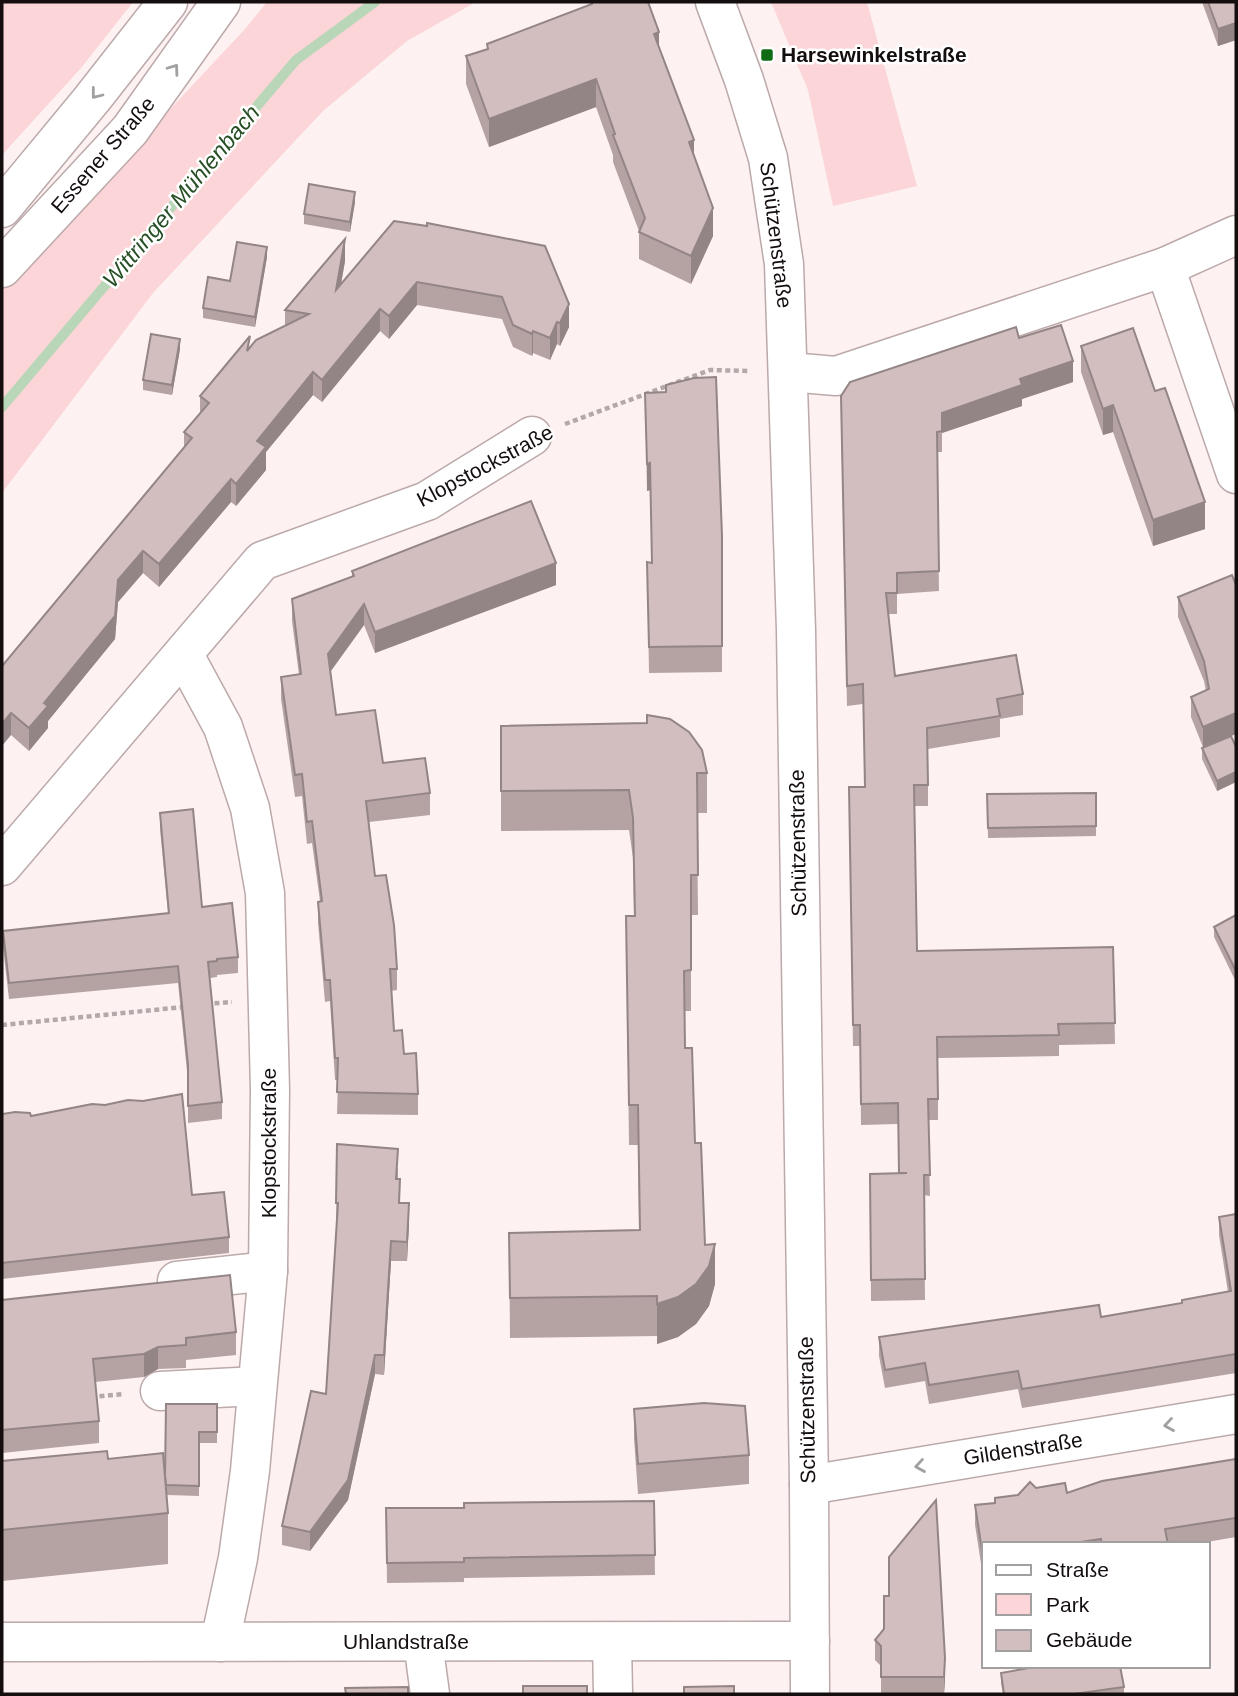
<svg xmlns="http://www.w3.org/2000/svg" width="1238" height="1696" font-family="Arial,sans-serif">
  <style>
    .green { fill: #fbd5d7 }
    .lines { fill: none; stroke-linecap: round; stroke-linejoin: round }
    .stream { stroke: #bad6b8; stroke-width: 10 }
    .minor-casing { stroke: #bca9aa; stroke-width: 41 }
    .major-casing { stroke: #bca9aa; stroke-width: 41 }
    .path { stroke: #b4a9aa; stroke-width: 4.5; stroke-dasharray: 5 3.5; stroke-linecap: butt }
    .minor { stroke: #fff; stroke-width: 38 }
    .major { stroke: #fff; stroke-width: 38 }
    .wall { fill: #b5a3a4 }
    .shaded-wall { fill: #938586 }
    .building { fill: #d2bebf; stroke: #938586; stroke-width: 2 }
    .oneway { stroke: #a19f9f }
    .poi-dot { fill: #116b15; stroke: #fff; stroke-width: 2.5 }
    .labels { text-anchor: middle; stroke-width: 5; stroke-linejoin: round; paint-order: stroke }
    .poi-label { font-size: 21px; font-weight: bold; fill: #140e0e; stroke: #fff; text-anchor: start }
    .street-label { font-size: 21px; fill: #140e0e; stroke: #fff }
    .water-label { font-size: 23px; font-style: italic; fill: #285027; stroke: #fff }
  </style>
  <rect width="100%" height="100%" fill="#fef1f2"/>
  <g class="green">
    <path d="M2,2H133L81,68L2,155Z"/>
    <path d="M267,2H476L407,41L323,111L153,293L2,493V289L245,29Z"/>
    <path d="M771,2H867L917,186L833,206L808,90Z"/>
  </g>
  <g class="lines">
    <path class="stream" d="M2,407L296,60L375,2"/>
    <defs>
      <g id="minor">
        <path d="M1165,267L1236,474"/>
        <path d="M789,372L836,376L1165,267L1236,235"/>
        <path d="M184,655L223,727L250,808L265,893L270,1090L268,1271L250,1471L238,1558L220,1642"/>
        <path d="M2,866L262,561L427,501L532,436"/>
        <path d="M177,1281L268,1271"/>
        <path d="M160,1391L257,1386"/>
        <path d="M809,1485L1236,1414"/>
        <path d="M2,1642L810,1641"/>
        <path d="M423,1642L430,1694"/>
        <path d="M612,1642L613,1694"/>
      </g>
      <g id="major">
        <path d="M715,2L744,80L768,158L784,264L796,630L809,1485L810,1694"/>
        <path d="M2,208L92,99L168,2"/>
        <path d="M2,268L130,130L221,2"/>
      </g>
    </defs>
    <use href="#minor" class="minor-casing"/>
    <use href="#major" class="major-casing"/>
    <g class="path">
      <path d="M565,424L710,370L749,371"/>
      <path d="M206,1004L232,1002"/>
      <path d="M2,1025L184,1007"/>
      <path d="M91,1397L124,1394"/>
    </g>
    <use href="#minor" class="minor"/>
    <use href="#major" class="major"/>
  </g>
  <g class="wall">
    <path d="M591,2L659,46L694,154L713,236L691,284L639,259V231L613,162V155L596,107L489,147L466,84V56L487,49V44L591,5Z"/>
    <path d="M1202,2H1236V40L1218,46Z"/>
    <path d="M355,202L350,232L304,224V214Z"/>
    <path d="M394,221L569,327L560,346L557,344L550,360L533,353L532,356L513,347L502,319L417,305L389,339L380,331L322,402L313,395L266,452V470L236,506L231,502L159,587L143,573L118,602L115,639L48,721V728L29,751L11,735L2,666L184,448V432L200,413V396L250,348L285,326V310L345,261L341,284Z"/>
    <path d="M267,257L255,327L203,318V308Z"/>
    <path d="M1019,338L1073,382L1022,399V406L942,433V452H937L939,591L897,594V614H888L895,676L1023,694V715L1000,719V737L928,749V806H914L917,951L1113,947L1115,1044L1059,1045V1056L938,1058V1120H928L930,1196L924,1195L925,1300L871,1301L870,1174L899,1173L898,1124L861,1125L860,1046H853L849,807L865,787L863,704L847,706L841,416Z"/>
    <path d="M1081,346L1155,391L1205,529L1153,546L1113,432L1103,435L1081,372Z"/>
    <path d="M180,349L172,395L143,390V380Z"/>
    <path d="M645,393L722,536V672L649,673L647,562L652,563L650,490L647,491Z"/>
    <path d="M352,571L556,585L375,653L364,625L330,672L336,715L383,763L430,793V815L369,822L375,876L397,969V990L391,991L394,1031L404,1054L418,1094V1115L337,1114L338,1080H335L330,1001L325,1002L318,923V902L320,901L312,843L307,844L302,796L295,797L281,699V677L299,675L292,621V599L352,576Z"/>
    <path d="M1236,585V734L1203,747L1191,717V697L1206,691L1204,681L1178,617V597Z"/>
    <path d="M501,726L707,773V813H697L698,915H691V1011H685V1048L705,1245L715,1284L709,1306L696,1324L678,1337L657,1344V1336L510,1338L509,1233L639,1230L638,1145H629L626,916H634L633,858L629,830L501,831Z"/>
    <path d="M1236,747V782L1217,791L1202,759V748Z"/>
    <path d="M1096,793V836L988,838L987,794Z"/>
    <path d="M160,813L202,907L238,957V973L217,975V977L210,978L222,1102V1119L188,1123V1081L178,983L9,999L3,947V931L168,913L160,829Z"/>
    <path d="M1236,915V982L1214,937V927Z"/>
    <path d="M2,1114L31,1116L192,1195L229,1237V1253L2,1279Z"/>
    <path d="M337,1144L398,1168V1179L400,1203L409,1222L407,1261H391L384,1375L375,1374L348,1500L310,1551L282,1545V1526L326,1394L337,1223H336Z"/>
    <path d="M1236,1214V1373L1022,1408L1018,1389L929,1404L925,1381L885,1388L879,1356V1337L1101,1317L1182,1303L1228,1292L1219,1235V1217Z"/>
    <path d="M2,1300L236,1332V1355L186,1360V1368L158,1369L144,1377L95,1382L99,1421V1443L2,1453Z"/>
    <path d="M217,1404V1443H199V1496L167,1495L168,1513V1564L2,1581V1461L108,1459L165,1476Z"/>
    <path d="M634,1409L749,1455V1484L638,1494L634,1439Z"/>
    <path d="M1236,1459V1537L1195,1544H984V1583L975,1525V1505L995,1503V1498L1018,1495L1036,1488L1067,1493Z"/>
    <path d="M654,1501L655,1575L464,1578V1582L387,1583L386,1508H464Z"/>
    <path d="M884,1596L945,1679L944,1694H881V1666L875,1660V1640L884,1629Z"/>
    <path d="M1001,1673L1124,1687V1694H1003L1001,1683Z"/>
  </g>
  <g class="shaded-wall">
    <path d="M1236,23V40L1218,46V29Z"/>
    <path d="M659,32V60L654,34Z"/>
    <path d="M596,79V107L489,147V119Z"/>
    <path d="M694,140V168L689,142Z"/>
    <path d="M355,192V202L350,232V222Z"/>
    <path d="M713,208V236L691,284V256Z"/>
    <path d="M345,239V261L336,312V290Z"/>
    <path d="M267,247V257L255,327V317Z"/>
    <path d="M417,282V305L389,339V316Z"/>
    <path d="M569,304V327L560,346V323Z"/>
    <path d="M380,309V331L322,402V380Z"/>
    <path d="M557,322V344L550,360V338Z"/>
    <path d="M533,331V353L532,356V334Z"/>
    <path d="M180,339V349L172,395V385Z"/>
    <path d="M1073,361V382L1022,399V406L942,433V413L1020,379Z"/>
    <path d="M313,372V395L266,452V470L236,506V484L257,441Z"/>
    <path d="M1113,405V432L1103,435V409Z"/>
    <path d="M650,463V490L647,491V464Z"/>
    <path d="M231,479V502L159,587V564Z"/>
    <path d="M1205,502V529L1153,546V520Z"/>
    <path d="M143,551V573L118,602L115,639L48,721V728L29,751V728L118,580Z"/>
    <path d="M556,563V585L375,653V632Z"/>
    <path d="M364,604V625L328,675V654Z"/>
    <path d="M11,713V735L2,746V724Z"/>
    <path d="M1236,713V734L1203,747V727Z"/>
    <path d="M1236,772V782L1217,791V781Z"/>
    <path d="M409,1203V1222L407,1261V1242Z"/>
    <path d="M391,1241V1261L384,1375V1355Z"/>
    <path d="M715,1244V1284L709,1306L696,1324L678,1337L657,1344V1304Z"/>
    <path d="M158,1347V1369L144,1377V1354Z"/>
    <path d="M375,1355V1374L348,1500L310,1551V1532Z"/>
    <path d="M945,1658V1679L944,1694V1677Z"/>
  </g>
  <g class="building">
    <path d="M591,2H648L659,32L654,34L694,140L689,142L713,208L691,256L639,232L645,218L613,135L615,134L596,79L489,119L466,56L488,49L487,44L592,4Z"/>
    <path d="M1208,2H1236V23L1218,29Z"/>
    <path d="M309,184L355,192L350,222L304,214Z"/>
    <path d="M394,221L427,226V223L545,246L569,304L560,323L557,322L550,338L533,331L532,334L513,325L502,297L417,282L389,316L380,309L322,380L313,372L257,441L266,447L236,484L231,479L159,564L143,551L118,580L115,616L44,703L48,706L29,728L11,713L2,724V666L192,438L184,432L209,403L200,396L250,336L247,351L256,340L309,314L285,310L345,239L336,290Z"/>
    <path d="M237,242L267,247L255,317L203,308L208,277L230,281Z"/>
    <path d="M1061,325L1073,361L1020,379L1022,385L942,413V431L937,432L939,571L897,573V593H886L895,676L1016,655L1023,694L997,699L1000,716L927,728L928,785H914L917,951L1113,947L1115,1023L1058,1024L1059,1035L937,1037L938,1099H928L930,1175H924L925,1279L871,1280L870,1174L907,1173H899L898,1103L861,1104L860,1025H853L849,787H865L863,684L847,686L841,396L850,382L1016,327L1019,338Z"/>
    <path d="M1133,328L1155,391L1165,388L1205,502L1153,520L1113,405L1103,409L1081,346Z"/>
    <path d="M151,334L180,339L172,385L143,380Z"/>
    <path d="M716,377L722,536V646L649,647L647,562L652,563L650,463L647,464L645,393L666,392V385L694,378Z"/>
    <path d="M531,501L556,563L375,632L364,604L328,654L336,715L375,710L383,763L425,758L430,793L366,801L375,876L386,875L394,925L397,969H390L394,1031L402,1030L404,1054L416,1053L418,1094L337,1092L338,1058H335L330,980H325L318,902L322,901L312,821L307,822L302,774L295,775L281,677L301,674L292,599L354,576L352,571Z"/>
    <path d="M1232,575L1236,585V713L1203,727L1191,697L1209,689L1204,661L1178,597Z"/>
    <path d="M647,715L670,719L689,732L702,750L707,773H697L698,875H691V970L684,971L685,1048H692L695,1143H701L705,1245L715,1244L709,1266L696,1284L678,1297L657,1304V1296L510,1298L509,1233L640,1230L638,1105H629L626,916H635L633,818L629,790L501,791V726L647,723Z"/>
    <path d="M1231,736L1236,747V772L1217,781L1202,748Z"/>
    <path d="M1096,793V826L988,828L987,794Z"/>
    <path d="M193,809L202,907L232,903L238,957L217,959V961L208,962L222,1102L188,1106V1065L178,966L9,983L3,931L169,913L160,813Z"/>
    <path d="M1236,915V971L1214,927Z"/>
    <path d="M182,1094L192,1195L224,1192L229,1237L2,1263V1114L15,1112L30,1113L31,1116L92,1104L105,1105L128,1100L143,1101Z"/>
    <path d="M337,1144L398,1149L396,1179H400L399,1203H409L407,1242L391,1241L384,1355H375L348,1480L310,1532L282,1526L311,1391L326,1394L338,1203H336Z"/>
    <path d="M1236,1214V1354L1022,1389L1018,1371L929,1385L925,1363L885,1370L879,1337L1099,1305L1101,1317L1182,1303V1300L1231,1291L1219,1217Z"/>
    <path d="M230,1275L236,1332L186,1338V1345L158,1347L144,1354L93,1359L99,1421L2,1430V1300Z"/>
    <path d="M704,1403L745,1406L749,1455L638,1464L634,1409Z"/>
    <path d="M166,1404H217V1432H199V1486L166,1485L165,1476Z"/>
    <path d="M107,1451L108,1459L163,1453L168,1513L2,1530V1461Z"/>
    <path d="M1236,1459V1518L1165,1529L1168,1544H1102L1101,1539L1068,1544H984V1563L975,1505L995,1503V1498L1018,1495L1030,1482L1036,1488L1065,1483L1067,1493L1102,1481Z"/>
    <path d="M936,1500L945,1658L944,1677H881V1646L875,1640L884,1629V1596H889V1557Z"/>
    <path d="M654,1501L655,1555L464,1558V1562L387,1563L386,1508H464V1503Z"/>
    <path d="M1040,1666H1120L1124,1687L1074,1694H1004L1001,1673Z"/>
    <rect x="523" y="1686" width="64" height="8"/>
    <path d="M734,1686V1694H684V1687Z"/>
    <path d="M408,1687V1694H346L345,1688Z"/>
  </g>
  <defs><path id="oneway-chevron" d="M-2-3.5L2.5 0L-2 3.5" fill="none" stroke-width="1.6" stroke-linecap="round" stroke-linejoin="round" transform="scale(1.75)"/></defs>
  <g class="oneway">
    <use href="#oneway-chevron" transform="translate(174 69) rotate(-54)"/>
    <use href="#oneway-chevron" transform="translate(96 94) rotate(128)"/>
    <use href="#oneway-chevron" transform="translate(1169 1425) rotate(171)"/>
    <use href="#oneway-chevron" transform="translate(920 1466) rotate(171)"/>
  </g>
  <rect class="poi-dot" x="760" y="48" width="14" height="14" rx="3.5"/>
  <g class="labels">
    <g class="poi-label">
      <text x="781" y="62">Harsewinkelstraße</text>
    </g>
    <g class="street-label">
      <text transform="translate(103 155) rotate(-49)" y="7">Essener Straße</text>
      <text transform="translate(776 235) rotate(83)" y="7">Schützenstraße</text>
      <text transform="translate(485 466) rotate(-28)" y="7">Klopstockstraße</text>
      <text transform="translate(798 843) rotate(-91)" y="7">Schützenstraße</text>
      <text transform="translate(269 1143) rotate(-90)" y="7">Klopstockstraße</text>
      <text transform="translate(807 1410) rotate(-91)" y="7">Schützenstraße</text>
      <text transform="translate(1023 1449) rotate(-9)" y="7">Gildenstraße</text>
      <text x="406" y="1649">Uhlandstraße</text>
    </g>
    <g class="water-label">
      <text transform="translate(181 196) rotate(-50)" y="8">Wittringer Mühlenbach</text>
    </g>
  </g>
  <rect width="1238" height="1696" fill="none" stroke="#140e0e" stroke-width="7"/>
  <rect x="982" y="1542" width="228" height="126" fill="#ffffff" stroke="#a19f9f" stroke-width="2"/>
  <rect x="996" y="1565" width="35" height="10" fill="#ffffff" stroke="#a19f9f" stroke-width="2"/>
  <text x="1046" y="1577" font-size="21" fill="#140e0e">Straße</text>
  <rect x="996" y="1594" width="35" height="21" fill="#fbd5d7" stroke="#a19f9f" stroke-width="2"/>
  <text x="1046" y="1612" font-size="21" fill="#140e0e">Park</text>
  <rect x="996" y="1630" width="35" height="21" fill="#d2bebf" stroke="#a19f9f" stroke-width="2"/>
  <text x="1046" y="1647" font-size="21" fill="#140e0e">Gebäude</text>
</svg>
